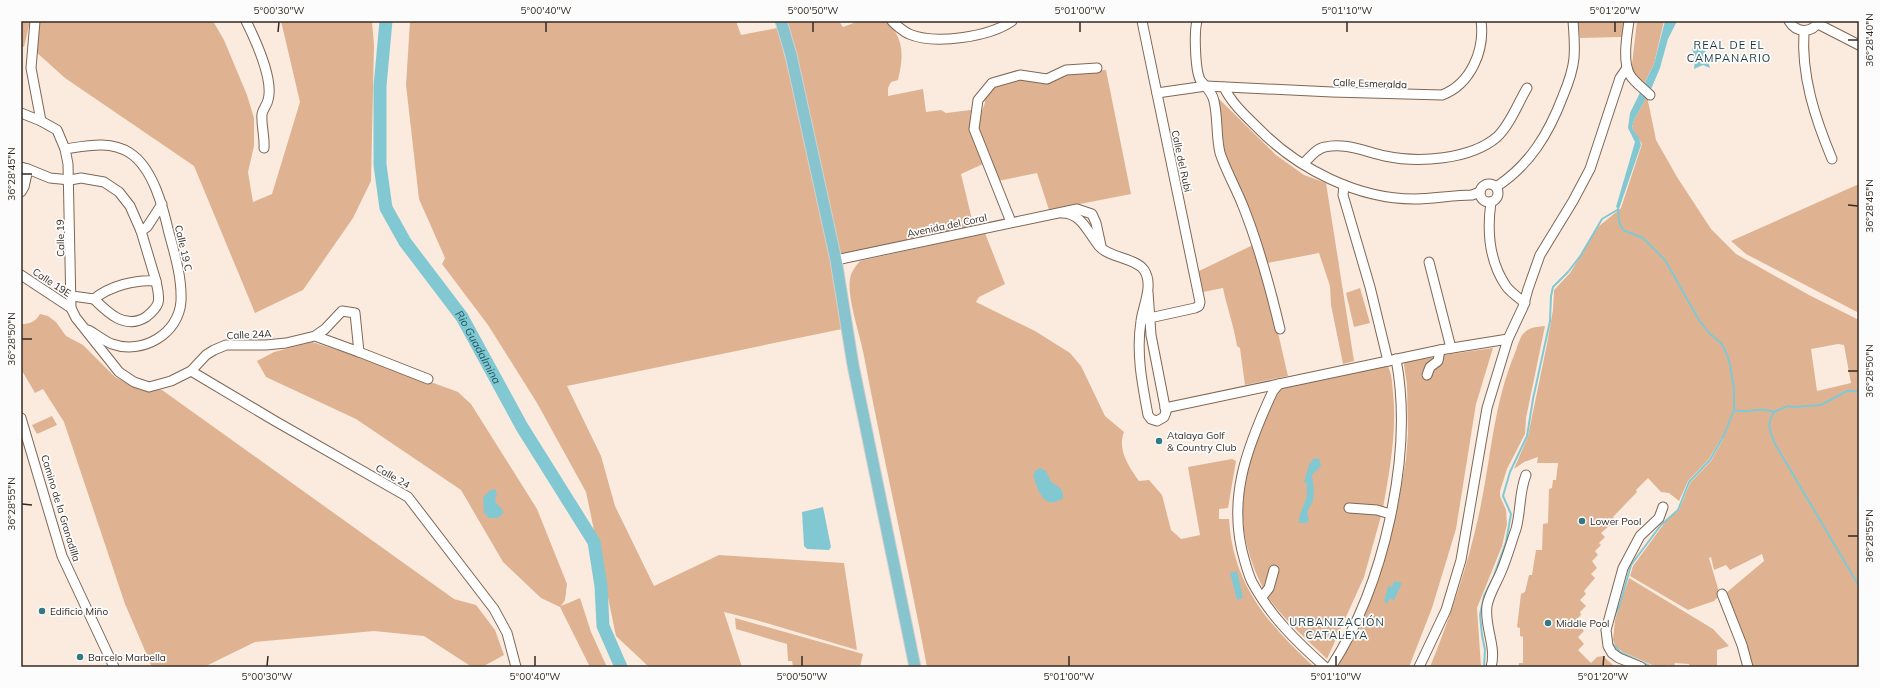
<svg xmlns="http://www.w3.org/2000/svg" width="1880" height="688" font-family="Mulish,sans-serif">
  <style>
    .green { fill: #dfb391; fill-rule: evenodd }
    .water { fill: #82c8d3 }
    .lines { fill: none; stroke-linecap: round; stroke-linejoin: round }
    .stream { stroke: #82c8d3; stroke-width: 2 }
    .river { stroke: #82c8d3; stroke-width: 13 }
    .minor-casing { stroke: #7e6755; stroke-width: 11 }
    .major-casing { stroke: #d2d0ce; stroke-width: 13 }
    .minor { stroke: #fff; stroke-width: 9 }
    .major { stroke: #88c4cd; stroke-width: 11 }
    .ticks { fill: none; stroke: #342a22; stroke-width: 1.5 }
    .poi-dot { fill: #327984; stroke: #fcfcfc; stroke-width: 1.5 }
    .labels { text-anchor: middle; stroke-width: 3.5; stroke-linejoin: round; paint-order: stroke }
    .street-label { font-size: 10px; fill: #342a22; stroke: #fcfcfc }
    .poi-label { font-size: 10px; fill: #342a22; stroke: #fcfcfc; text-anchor: start }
    .neighbourhood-label { font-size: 11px; letter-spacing: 1px; fill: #16383d; stroke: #fcfcfc }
    .water-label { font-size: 11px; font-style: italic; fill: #1c5860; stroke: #fcfcfc }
    .neatline { fill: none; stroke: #342a22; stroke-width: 1.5 }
    .ticks-label { font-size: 10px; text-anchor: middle; fill: #342a22 }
  </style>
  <rect width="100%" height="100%" fill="#fbebdf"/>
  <g class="green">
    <path d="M21,21H30L24,47L21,46Z"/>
    <path d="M38,21H213L224,40L247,95L254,118V146L248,172L253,202L272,194L300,102L281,21H372L374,45L371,181L353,218L303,290L255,313L194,166L65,78L35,51Z"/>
    <path d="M410,21H736L741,35L777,28L801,116L834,276L842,329L567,386L601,456L615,506L654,586L719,555L844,563L857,650L756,620L724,612L742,667H649L616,636L586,492L537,403L488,325L442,264L445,258L419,199L406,85Z"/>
    <path d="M784,21H839L843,27L859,21H887C904,39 904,56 898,80L891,82L888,88V96L923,89L926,112L941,110L946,113L971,110L970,126L983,164L961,174L974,228L844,255L838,252Z"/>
    <path d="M1578,21H1624L1622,37L1580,38Z"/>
    <path d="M1637,21H1664L1654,64L1644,84L1631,73Z"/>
    <path d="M1106,70L1131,194L1049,210L1037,173L998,181L977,124L985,103L984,97L1000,82L1072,71Z"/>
    <path d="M1216,96L1276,155L1304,175L1326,183L1354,361L1343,364L1331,305L1330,286L1319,253L1267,263L1225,157L1220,109Z"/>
    <path d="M1647,96L1656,140L1677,177L1711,229L1736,254L1809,295L1859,320V667H1752L1750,656L1726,593L1764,561L1762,554L1730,570L1726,565L1714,570L1711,557L1709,558L1720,595L1714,601L1688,610L1630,576L1633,566L1666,521L1679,510L1690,483L1711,461L1723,439L1722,437L1709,459L1688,481L1679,501L1669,493L1661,492L1648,478L1636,490L1637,492L1613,517L1616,520L1601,533L1605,537L1599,543L1601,545L1595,551L1598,555L1592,561L1597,568L1591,574L1595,578L1584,591L1586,594L1580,600L1586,606L1580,612L1581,615L1575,621L1584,631L1578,637L1584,644L1578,650L1591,663L1597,657L1603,656L1615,667H1519V663H1523V637L1520,636V628L1517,627L1521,594L1525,592L1529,575H1532L1536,550H1542L1543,524L1548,523L1549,489L1552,488L1553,480H1556L1558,463H1537L1538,457L1524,462L1514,469L1528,436L1547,344L1553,310L1554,290L1570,273L1598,227L1621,208L1642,144L1632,128L1634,120ZM1838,344L1844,345L1851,383L1817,391L1811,349Z"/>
    <path d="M1859,184V313L1746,254L1731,241Z"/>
    <path d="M985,233L1005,284L979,297L976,302L1035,331L1070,353L1081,366L1105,416L1124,432C1117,450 1129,467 1139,481L1149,480L1162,495L1171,530L1181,539L1200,535L1188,467L1232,459L1236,461L1228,508L1219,509V519H1229C1233,585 1268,624 1314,667H927C907,561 883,457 863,351C859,332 847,297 850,279C851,272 855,267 860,261Z"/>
    <path d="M1255,244L1266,281L1288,376L1245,385L1240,348L1237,346C1234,326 1227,308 1223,288L1203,292L1199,271Z"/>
    <path d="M1360,288L1370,323L1354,327L1346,293Z"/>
    <path d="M40,314L48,316L56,322L66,336L83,345L115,377L140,390H162L454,599L476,605L495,630L504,655L482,667H472L424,636L374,631L255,642L204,667H152L125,604L64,422L43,389L35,393L21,369V324C30,324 35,322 40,314Z"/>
    <path d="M1545,326L1526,418L1525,434L1507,469L1500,491V496L1506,510L1507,524L1502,546L1477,608L1481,667H1430C1451,615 1467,568 1479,514C1491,460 1493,405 1515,353C1517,348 1519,339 1523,334C1529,327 1537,327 1545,326Z"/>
    <path d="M312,342L379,363L458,392L471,404L537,509L567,584L565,600L561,606L580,598L591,632L607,667H590L560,607L541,598L503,562L461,490L356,419L266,377L257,361L274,352Z"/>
    <path d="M1493,348L1476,404L1456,529L1432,608L1409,667H1338L1378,576L1396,516L1406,459L1408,433L1407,385L1404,365L1405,361L1436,357L1423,370V375C1433,374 1441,364 1444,355Z"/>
    <path d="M1387,365C1392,373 1392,382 1393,392C1397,431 1390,469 1383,508L1352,504L1346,511L1363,512L1381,516L1364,577L1327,659C1305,638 1284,620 1267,596L1278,574V568L1271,569L1263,588C1224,511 1248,460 1280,388Z"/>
    <path d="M52,416L57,425L37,434L32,425Z"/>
    <path d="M1629,578L1713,629L1729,646L1717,650V667H1690L1689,664L1675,663L1674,667L1668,665L1658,667L1652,665L1623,652L1616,647L1613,640L1615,620Z"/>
    <path d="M735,618L863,654L860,667H793L792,661H788L787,644L736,629Z"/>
  </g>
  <g class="water">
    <path d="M1665,21H1677L1668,39L1660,68L1652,87L1634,120L1632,128L1639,138L1641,145L1619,209L1616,207L1635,142L1628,128L1630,113L1654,64Z"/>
    <path d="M1695,47H1704L1710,68L1703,65L1694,69C1695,63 1695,55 1692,49Z"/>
    <path d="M1314,458L1319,459L1321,466L1312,475L1314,490L1313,501L1307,512L1309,520L1307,523H1299C1298,515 1304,506 1306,499C1308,493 1306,489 1307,483L1304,482L1309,465Z"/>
    <path d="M1040,468L1046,471C1047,474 1049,477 1050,480C1055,487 1064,486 1063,498C1043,512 1038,489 1033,475L1035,471Z"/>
    <path d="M495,489L497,495L495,498L496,503L502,509L503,513L498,518H489L484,513L483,498L489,491Z"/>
    <path d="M823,507L831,547L829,550L807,549L804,546L802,512Z"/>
    <path d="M1237,571L1243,598L1237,600L1230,573Z"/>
    <path d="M1394,581L1402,583L1394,600L1389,599L1388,603L1384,602L1388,586L1392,587Z"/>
  </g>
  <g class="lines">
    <g class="stream">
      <path d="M1734,410C1748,414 1758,406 1774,412L1788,406L1793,407L1821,405L1847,391H1859"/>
      <path d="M1774,412C1766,424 1770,431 1775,444L1859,586"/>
      <path d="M1613,620L1620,604L1631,565L1661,525L1678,510L1689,482L1710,460L1724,435L1734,410V389L1730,365L1727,354L1721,343L1709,333L1699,320L1665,260L1643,238L1623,230L1619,222L1618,207"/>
      <path d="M1611,642L1620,652L1652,667"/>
      <path d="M1484,667L1485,650L1482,635L1480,615L1484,596L1493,578L1506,542L1511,514L1503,496L1510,472L1527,436L1533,399L1550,321L1551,296L1553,287L1568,272L1581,255L1602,219L1617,210"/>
    </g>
    <path class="river" id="s1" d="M386,21L380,86V165L386,208L405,242L462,317L522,427L594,542L601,586L603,626L621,667"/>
    <defs>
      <g id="minor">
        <path d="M35,21L31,68L41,121L57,130L65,149L68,164L71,308L76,318L119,372L134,382L149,387L171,381L191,371L206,355L214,350L226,345H266L286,343L315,336L359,352L355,313L342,311L325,329L315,336"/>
        <path d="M246,21C255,39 274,80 268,100C267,105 263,109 262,114C261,126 265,137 264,148"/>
        <path d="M892,21C897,26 903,31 909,34C935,45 989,37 1012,21"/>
        <path d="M1142,21L1200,302L1199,306L1195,308L1145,319"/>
        <path d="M1197,21C1194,32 1195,73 1201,81C1207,88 1212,92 1214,101C1218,118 1216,136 1220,153C1226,171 1236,188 1243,206C1259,246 1270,287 1280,329"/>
        <path d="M1629,21C1627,35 1622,62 1630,75C1634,82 1644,89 1650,95"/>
        <path d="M1789,21C1796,33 1812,34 1819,21"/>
        <path d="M1818,24L1859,45"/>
        <path d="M1804,31C1801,76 1815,118 1832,159"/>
        <path d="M1224,87C1231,103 1247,117 1259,129C1298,169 1358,199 1414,199C1433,199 1453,195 1472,195L1480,192"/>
        <path d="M1157,93L1206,86L1332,92L1442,95C1471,84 1485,50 1481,21"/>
        <path d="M21,113L41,121"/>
        <path d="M65,149C86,146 110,140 130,153C153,168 163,207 169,233C175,255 182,278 181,301C179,334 142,355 112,344C104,341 96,334 88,330"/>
        <path d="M1304,163C1310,157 1317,148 1325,147C1345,142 1366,152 1385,156C1418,163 1470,160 1497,137C1510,125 1518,103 1527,88"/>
        <path d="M21,167L28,169L24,187L21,192"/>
        <path d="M28,169L50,178L70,180L81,178L104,182L119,192L130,206L141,231L147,227L162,204"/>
        <circle cx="1489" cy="193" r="9"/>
        <path d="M1344,185L1343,195L1370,287L1388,361"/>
        <path d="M1496,187C1530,165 1549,133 1563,96C1568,84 1573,70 1574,58C1575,46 1574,33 1573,21"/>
        <path d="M1491,202C1487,230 1489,261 1506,286C1510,292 1519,298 1525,303"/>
        <path d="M1062,213C1082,213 1088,233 1099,246C1109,258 1136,258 1144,270C1154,285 1143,305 1141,321C1136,353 1142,383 1148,415L1151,419L1157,421L1164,417L1166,412L1151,335L1148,292"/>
        <path d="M1011,222L974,129L978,100L992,83L1020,75L1047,79L1066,70L1097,68"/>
        <path d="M836,260L1077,209L1092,214L1096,223L1101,246"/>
        <path d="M1429,262L1451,348"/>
        <path d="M21,275L71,308"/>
        <path d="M72,296L94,299C110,286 136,279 156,281L141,231"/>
        <path d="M94,299C108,313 125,330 146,317C151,313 156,309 158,303C160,297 157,287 156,281"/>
        <path d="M359,352L428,379"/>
        <path d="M191,371L275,421L408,497L494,609L507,633L516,667"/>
        <path d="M1427,375L1430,367L1438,361L1440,350"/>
        <path d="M1165,408L1279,384"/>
        <path d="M21,418L62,556L114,667"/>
        <path d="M1349,508L1377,510L1390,514"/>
        <path d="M1722,594L1742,645L1748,667"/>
        <path d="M1262,597L1269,588L1274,570"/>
        <path d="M1325,667C1297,642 1270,616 1252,582C1249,576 1247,569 1245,562C1226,500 1247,447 1273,391L1279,384L1440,350L1508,339"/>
        <path d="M1331,667C1384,586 1414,454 1396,359"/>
        <path d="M1419,667L1446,610L1461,560L1487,408L1508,339L1523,307L1528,289L1540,255L1573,201L1590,169L1620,78L1627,68"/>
        <path d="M1491,667C1497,647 1484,626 1487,606C1489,594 1496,584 1501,572C1507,558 1511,543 1516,529C1521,511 1519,492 1526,475"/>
        <path d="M1641,667L1619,658L1612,653L1608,646L1606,630L1623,568L1640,536L1659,518L1663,507"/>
      </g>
      <path id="major" d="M781,21L791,55L836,260L853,365L915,667"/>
    </defs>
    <use href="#minor" class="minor-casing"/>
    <use href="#major" class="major-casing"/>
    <use href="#minor" class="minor"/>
    <use href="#major" class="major"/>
  </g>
  <path class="ticks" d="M278,32L279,22M546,32V22M813,32V22M1080,32V22M1347,32V22M1615,32V22M1848,40H1858M22,174H32M1848,205L1858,206M22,339H32M1848,371H1858M22,504L32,505M1848,536H1858M267,666L268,656M535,666V656M802,666V656M1069,666V656M1336,666V656M1603,666L1604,656"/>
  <g class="poi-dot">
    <circle cx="1159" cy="441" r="4"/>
    <circle cx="1582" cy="521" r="4"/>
    <circle cx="42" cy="611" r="4"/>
    <circle cx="1548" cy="623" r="4"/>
    <circle cx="80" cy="657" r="4"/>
  </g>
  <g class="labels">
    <g class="street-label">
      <text transform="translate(1370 83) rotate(2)" y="4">Calle Esmeralda</text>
      <text transform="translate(1182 161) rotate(78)" y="4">Calle del Rubi</text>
      <text transform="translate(947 225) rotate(-12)" y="4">Avenida del Coral</text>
      <text transform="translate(60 238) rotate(-91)" y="4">Calle 19</text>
      <text transform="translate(184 248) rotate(77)" y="4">Calle 19 C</text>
      <text transform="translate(52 282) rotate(33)" y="4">Calle 19E</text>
      <text transform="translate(249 334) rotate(-3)" y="4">Calle 24A</text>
      <text transform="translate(393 476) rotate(30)" y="4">Calle 24</text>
      <text transform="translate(61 508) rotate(73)" y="4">Camino de la Granadilla</text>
    </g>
    <g class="poi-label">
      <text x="1167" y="439">Atalaya Golf<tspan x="1167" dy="12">&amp; Country Club</tspan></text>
      <text x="1590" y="525">Lower Pool</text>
      <text x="50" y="615">Edificio Miño</text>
      <text x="1556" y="627">Middle Pool</text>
      <text x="88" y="661">Barcelo Marbella</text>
    </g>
    <g class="neighbourhood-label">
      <text x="1729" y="49">REAL DE EL<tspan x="1729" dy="13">CAMPANARIO</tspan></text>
      <text x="1337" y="626">URBANIZACIÓN<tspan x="1337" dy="13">CATALEYA</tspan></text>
    </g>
    <g class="water-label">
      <text dy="4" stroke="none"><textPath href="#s1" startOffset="355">Rio Guadalmina</textPath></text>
    </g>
  </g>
  <rect width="1880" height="688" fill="none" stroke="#fcfcfc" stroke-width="44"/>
  <rect x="22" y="22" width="1836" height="644" class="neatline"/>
  <g class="ticks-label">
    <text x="279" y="14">5°00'30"W</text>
    <text x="546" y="14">5°00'40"W</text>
    <text x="813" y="14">5°00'50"W</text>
    <text x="1080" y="14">5°01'00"W</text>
    <text x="1347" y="14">5°01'10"W</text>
    <text x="1615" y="14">5°01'20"W</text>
    <text transform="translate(1869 40) rotate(-90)" y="4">36°28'40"N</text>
    <text transform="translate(11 174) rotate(-90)" y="4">36°28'45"N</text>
    <text transform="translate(1869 206) rotate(-90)" y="4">36°28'45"N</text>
    <text transform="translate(11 339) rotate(-90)" y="4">36°28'50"N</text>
    <text transform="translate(1869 371) rotate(-90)" y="4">36°28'50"N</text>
    <text transform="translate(11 504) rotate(-90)" y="4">36°28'55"N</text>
    <text transform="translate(1869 536) rotate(-90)" y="4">36°28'55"N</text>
    <text x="267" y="680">5°00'30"W</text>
    <text x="535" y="680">5°00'40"W</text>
    <text x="802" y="680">5°00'50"W</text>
    <text x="1069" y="680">5°01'00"W</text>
    <text x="1336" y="680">5°01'10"W</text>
    <text x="1603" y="680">5°01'20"W</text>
  </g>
</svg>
